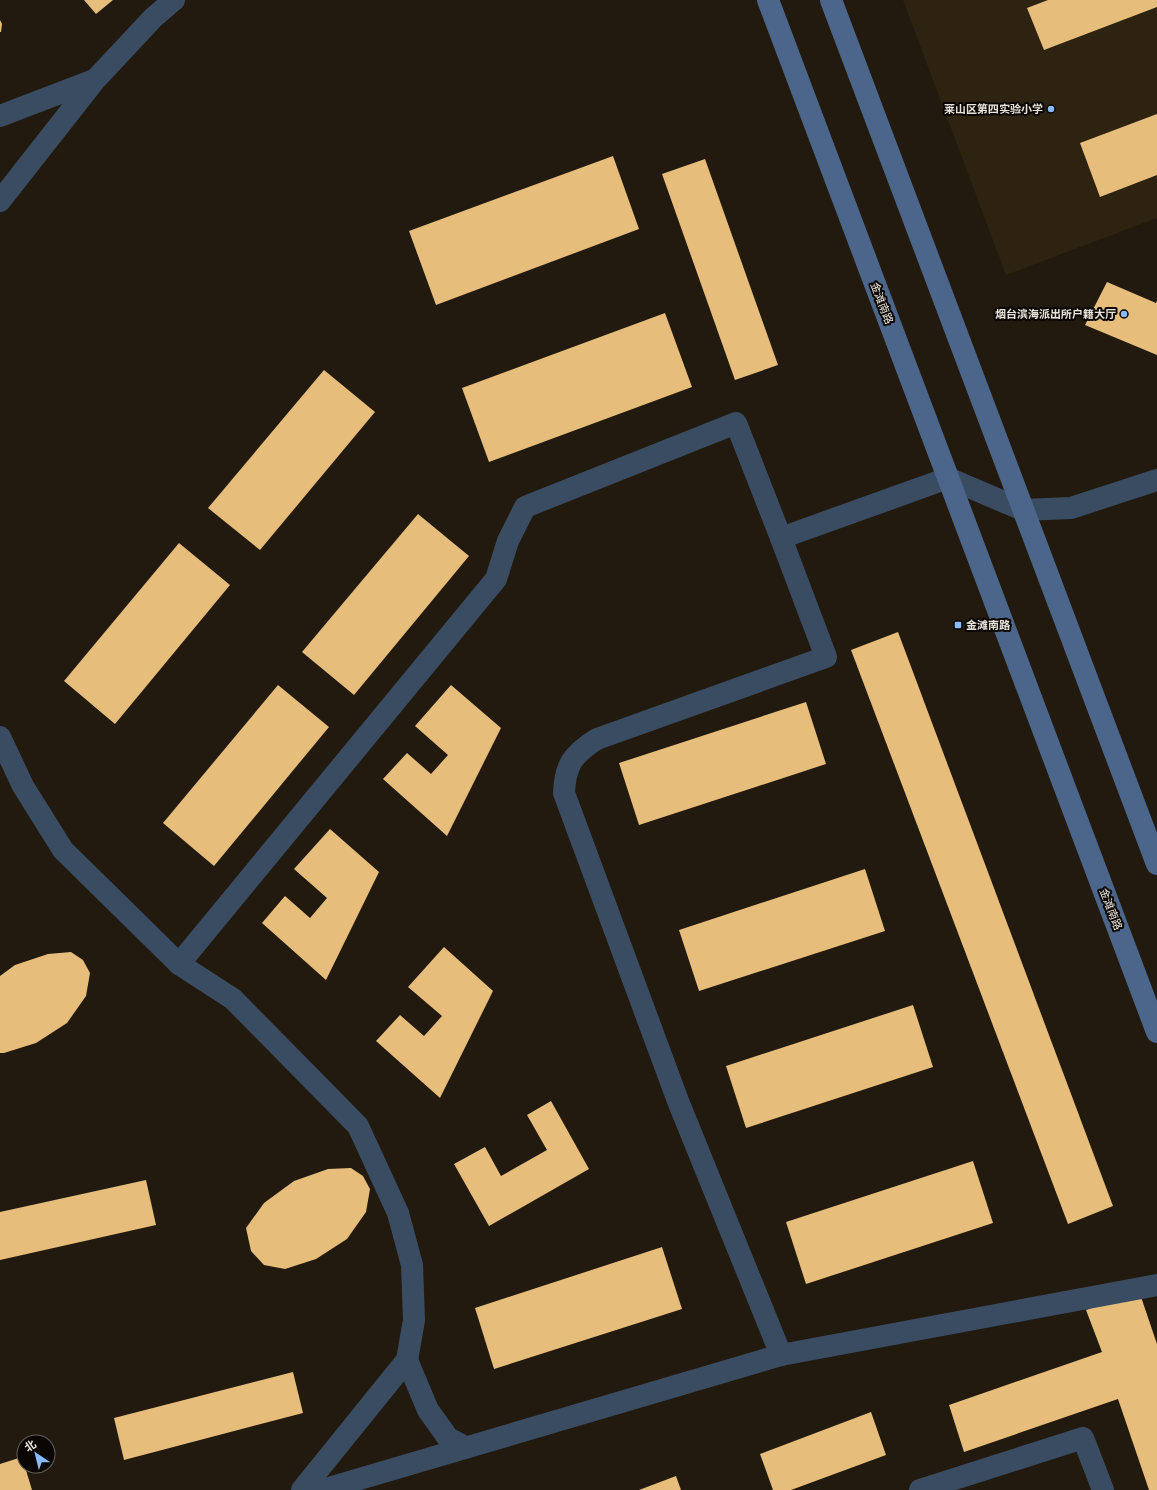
<svg xmlns="http://www.w3.org/2000/svg" width="1157" height="1490" font-family="Manrope,'Noto Sans SC',sans-serif">
  <style>
    .built { fill: #2e2311 }
    .building { fill: #e6bd7b }
    .lines { fill: none; stroke-linecap: round; stroke-linejoin: round }
    .street { stroke: #3a4c62; stroke-width: 22 }
    .secondary { stroke: #4b668a; stroke-width: 22 }
    .poi-dot { fill: #88bbfc; stroke: #090603; stroke-width: 1.5 }
    .labels { text-anchor: middle; stroke-width: 4; stroke-linejoin: round; paint-order: stroke }
    .poi-label { font-size: 11px; font-weight: bold; fill: #e9e4dc; stroke: #090603; text-anchor: end }
    .street-label { font-size: 11px; fill: #e9e4dc; stroke: #090603 }
  </style>
  <rect width="100%" height="100%" fill="#221a0e"/>
  <path class="built" d="M903,0H1157V218L1006,275Z"/>
  <g class="building">
    <path d="M84,0H113L96,14Z"/>
    <path d="M1048,0H1157V7L1044,50L1027,8Z"/>
    <path d="M0,20L2,24L1,32H0Z"/>
    <path d="M1157,114V175L1100,197L1080,143Z"/>
    <path d="M613,156L639,229L436,305L409,231Z"/>
    <path d="M705,159L778,365L735,380L662,174Z"/>
    <path d="M1107,282L1156,303L1157,301V355L1085,325Z"/>
    <path d="M665,313L692,387L489,462L462,388Z"/>
    <path d="M324,370L375,412L260,550L208,508Z"/>
    <path d="M418,514L469,556L354,695L302,652Z"/>
    <path d="M179,543L230,585L115,724L64,681Z"/>
    <path d="M898,632L1113,1206L1068,1224L851,650Z"/>
    <path d="M278,685L329,727L214,866L163,823Z"/>
    <path d="M451,685L501,728L447,836L383,779L407,753L431,774L448,755L415,726Z"/>
    <path d="M806,702L826,764L639,825L619,763Z"/>
    <path d="M330,829L379,872L326,980L262,923L285,896L310,918L327,898L294,869Z"/>
    <path d="M865,869L885,931L699,991L679,930Z"/>
    <path d="M444,947L493,991L440,1098L376,1041L400,1015L424,1036L442,1016L408,987Z"/>
    <path d="M71,952L83,960L90,973L86,996L67,1023L36,1043L4,1053H0V976L15,965L48,954Z"/>
    <path d="M913,1005L933,1067L746,1128L726,1066Z"/>
    <path d="M551,1101L589,1169L489,1226L454,1164L485,1147L501,1176L547,1150L527,1115Z"/>
    <path d="M973,1161L993,1223L806,1284L786,1222Z"/>
    <path d="M351,1168L363,1176L370,1189L366,1212L347,1239L316,1259L285,1269L264,1265L251,1251L246,1228L264,1203L294,1181L328,1169Z"/>
    <path d="M146,1180L156,1225L0,1260V1212Z"/>
    <path d="M662,1247L682,1309L494,1369L475,1308Z"/>
    <path d="M1139,1291L1157,1344V1490H1149L1118,1399L964,1452L949,1405L1102,1352L1086,1310Z"/>
    <path d="M293,1372L303,1413L124,1460L114,1418Z"/>
    <path d="M871,1412L886,1455L791,1490H773L760,1454Z"/>
    <path d="M22,1457L32,1490H0V1464Z"/>
    <path d="M676,1476L681,1490H639Z"/>
  </g>
  <g class="lines">
    <g class="street">
      <path d="M0,116L94,80"/>
      <path d="M0,201L95,80L153,18L174,0"/>
      <path d="M0,737L23,786L63,850L179,964L233,999L358,1126L398,1213L412,1265L414,1320L407,1360L302,1490"/>
      <path d="M179,964L496,579L508,541L525,507L736,423L781,538"/>
      <path d="M781,1355L678,1101L564,793C565,765 573,754 597,739L826,657L781,538L948,478L1023,510L1071,508L1157,480"/>
      <path d="M407,1360L428,1410L448,1438L465,1447"/>
      <path d="M322,1490L781,1355L1157,1285"/>
      <path d="M920,1490L1083,1438L1103,1490"/>
    </g>
    <g class="secondary">
      <path d="M768,0L1157,1032"/>
      <path d="M831,0L1157,864"/>
    </g>
  </g>
  <g class="poi-dot">
    <circle cx="1051" cy="109" r="4"/>
    <circle cx="1124" cy="314" r="4"/>
    <rect x="954" y="621" width="8" height="8" rx="2"/>
  </g>
  <g class="labels">
    <g class="poi-label">
      <text x="1043" y="113">莱山区第四实验小学</text>
      <text x="1116" y="318">烟台滨海派出所户籍大厅</text>
      <text x="966" y="629" text-anchor="start">金滩南路</text>
    </g>
    <g class="street-label">
      <text transform="translate(882 303) rotate(69)" y="4">金滩南路</text>
      <text transform="translate(1111 909) rotate(69)" y="4">金滩南路</text>
    </g>
  </g>
  <g transform="translate(36 1454) rotate(325)"><circle r="19" fill="#090603" stroke="#635f5a"/>
  <path d="M0-3L7 15L0 10L-7 15Z" fill="#88bbfc"/>
  <text y="-6" font-size="11" font-weight="bold" text-anchor="middle" fill="#e9e4dc">北</text>
  </g>
</svg>
